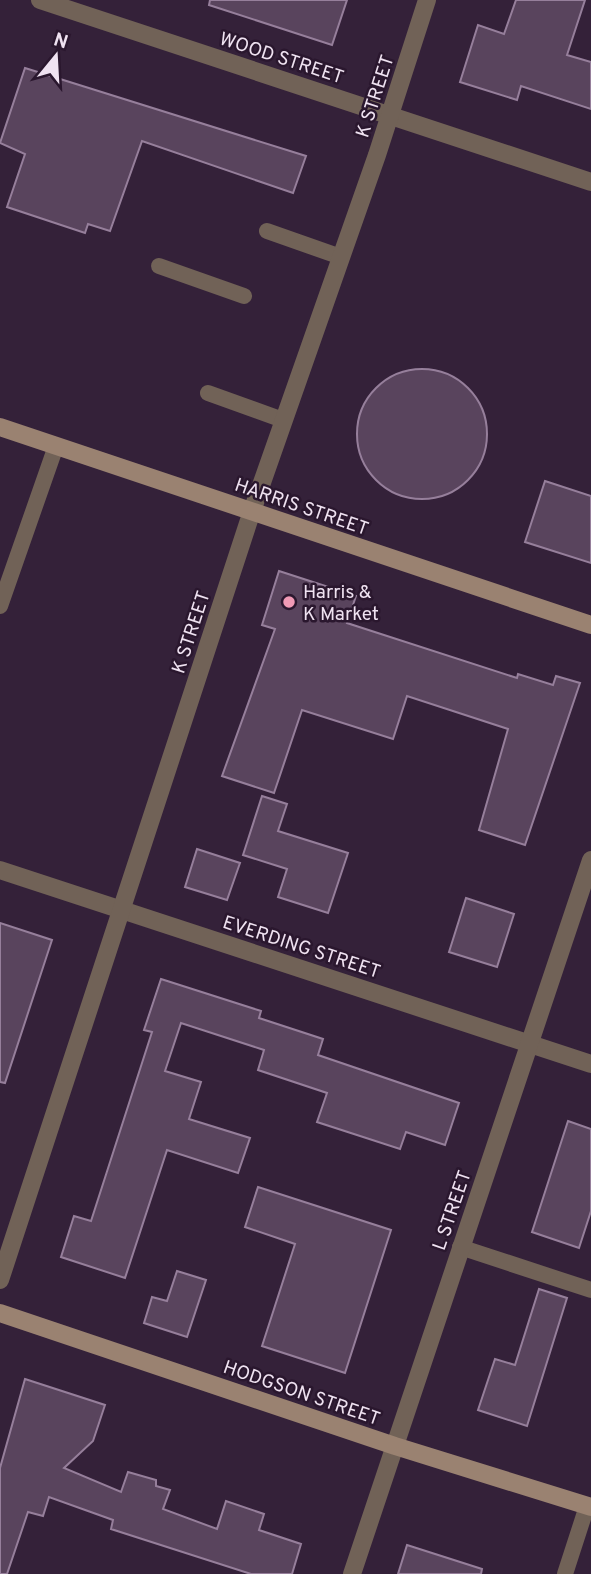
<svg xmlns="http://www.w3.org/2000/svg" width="591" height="1574" font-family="Overpass,sans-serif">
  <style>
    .building { fill: #59445d; stroke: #967f9b; stroke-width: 2 }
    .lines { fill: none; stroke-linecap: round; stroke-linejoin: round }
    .lane { stroke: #716257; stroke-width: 16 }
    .street { stroke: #716257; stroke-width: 18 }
    .secondary { stroke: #9a8271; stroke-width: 18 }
    .poi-dot { fill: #f09ab5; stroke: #2a172e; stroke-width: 2.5 }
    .labels { text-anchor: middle; stroke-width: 5; stroke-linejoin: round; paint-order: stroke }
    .street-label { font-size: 19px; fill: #efe2f1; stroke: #2a172e }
    .poi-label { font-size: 19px; fill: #efe2f1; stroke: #2a172e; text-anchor: start }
  </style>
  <rect width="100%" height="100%" fill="#342139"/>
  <g class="building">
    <path d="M210,0H347L332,45L209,5Z"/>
    <path d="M516,0H585L567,55L591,62V109L521,86L517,100L460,82L478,25L504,34Z"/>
    <path d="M25,68L306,156L293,193L142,141L110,231L88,224L85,233L7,207L25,154L0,143Z"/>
    <circle cx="422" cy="434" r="65"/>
    <path d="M545,481L591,496V563L525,542Z"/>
    <path d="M279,571L356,596L347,623L517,678L518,674L553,685L556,676L580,683L525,845L479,830L508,729L407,696L393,739L302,710L274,793L222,776L275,629L262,625Z"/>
    <path d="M262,796L287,804L278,831L348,853L328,913L278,897L287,869L243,855Z"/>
    <path d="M197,849L240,863L227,900L185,887Z"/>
    <path d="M466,898L514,914L497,967L449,952Z"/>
    <path d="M0,923L52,940L5,1083L0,1082Z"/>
    <path d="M161,979L261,1011L259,1018L323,1039L318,1055L459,1103L445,1145L406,1132L400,1149L317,1122L327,1093L258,1070L264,1050L181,1023L165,1071L201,1082L189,1119L250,1138L238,1173L167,1150L125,1278L61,1257L74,1216L91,1221L152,1032L144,1030Z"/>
    <path d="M568,1121L591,1129V1211L579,1248L532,1232Z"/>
    <path d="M258,1187L391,1230L345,1373L262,1346L295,1244L245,1227Z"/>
    <path d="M177,1271L206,1280L187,1337L144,1323L152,1297L167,1301Z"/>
    <path d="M539,1289L567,1298L527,1426L478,1410L495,1359L515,1365Z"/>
    <path d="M25,1379L105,1405L93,1441L64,1468L121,1492L128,1472L156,1480V1486L170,1490L163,1509L217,1529L226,1501L264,1514L259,1530L301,1544L292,1574H251L111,1529L113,1520L49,1497L43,1516L28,1512L7,1574H0V1468Z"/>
    <path d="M407,1545L482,1569L481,1574H398Z"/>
  </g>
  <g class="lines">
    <g class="lane">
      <path d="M267,231L341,257"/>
      <path d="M159,266L244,296"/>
      <path d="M208,393L283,420"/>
      <path d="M0,606L56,446"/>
      <path d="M460,1247L591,1290"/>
      <path d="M565,1574L587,1506"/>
    </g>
    <g class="street">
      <path d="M40,0L591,182"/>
      <path d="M0,870L591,1064"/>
      <path d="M0,1280L252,511L377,155L427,0"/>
      <path d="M352,1574L591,860"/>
    </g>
    <g class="secondary">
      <path d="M0,427L591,625"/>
      <path d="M0,1313L395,1446L591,1507"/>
    </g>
  </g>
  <circle class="poi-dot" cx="289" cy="602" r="7"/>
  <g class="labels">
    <g class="street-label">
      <text transform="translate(282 57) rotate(18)" y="7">WOOD STREET</text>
      <text transform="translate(374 96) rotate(-72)" y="7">K STREET</text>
      <text transform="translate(302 506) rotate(19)" y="7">HARRIS STREET</text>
      <text transform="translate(190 632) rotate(-72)" y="7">K STREET</text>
      <text transform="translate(302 946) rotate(18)" y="7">EVERDING STREET</text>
      <text transform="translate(451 1210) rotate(-71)" y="7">L STREET</text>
      <text transform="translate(302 1392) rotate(19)" y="7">HODGSON STREET</text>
    </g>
    <g class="poi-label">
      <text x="303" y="598">Harris &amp;<tspan x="303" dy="22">K Market</tspan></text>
    </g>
  </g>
  <g transform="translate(56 56) rotate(18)" stroke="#2a172e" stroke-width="5" paint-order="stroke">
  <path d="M0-5L12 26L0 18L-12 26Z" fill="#efe2f1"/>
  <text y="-10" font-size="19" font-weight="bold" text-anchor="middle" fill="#efe2f1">N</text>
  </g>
</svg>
